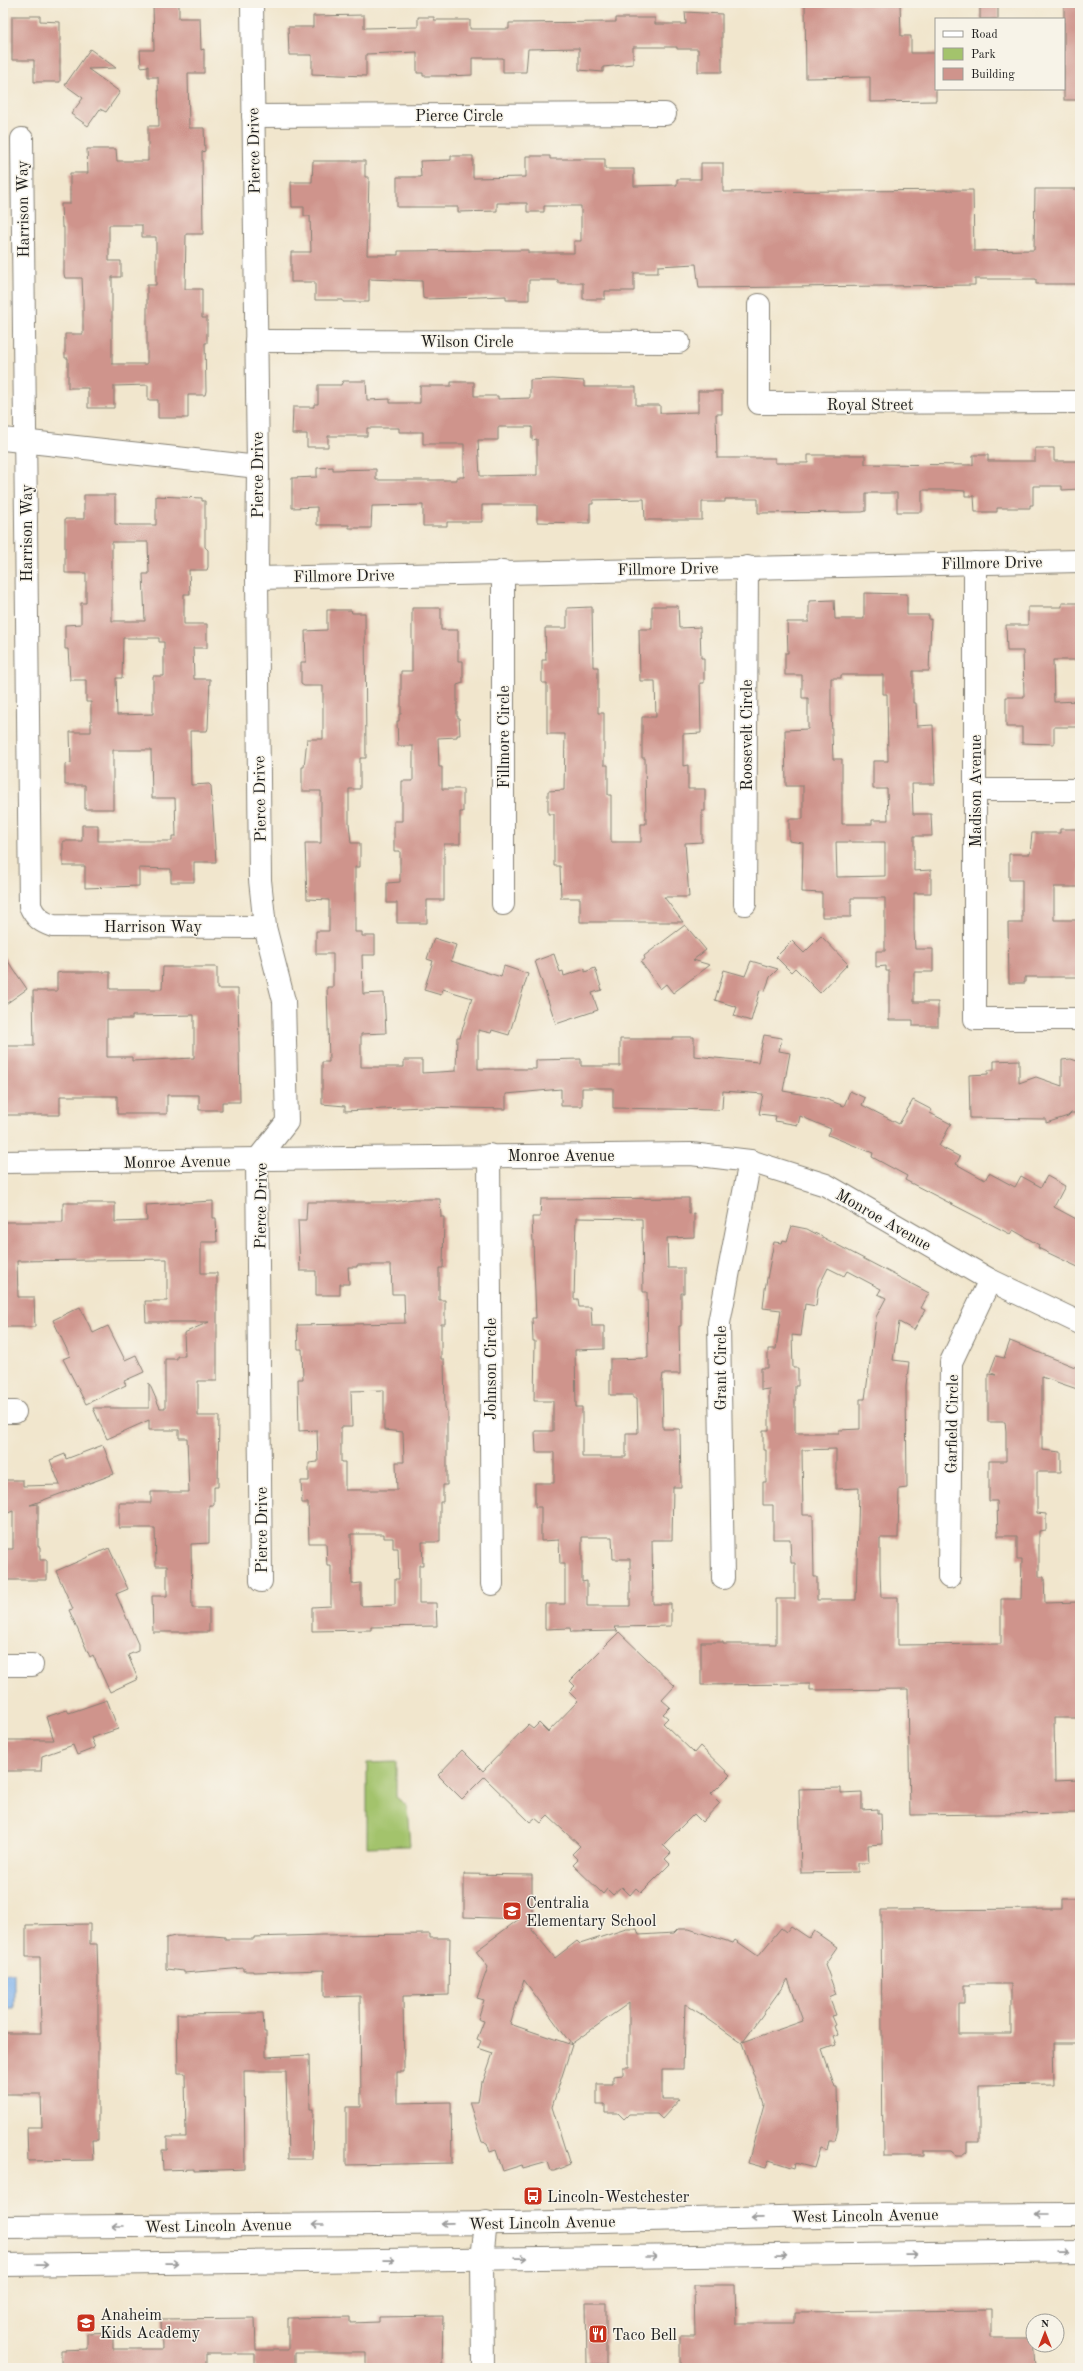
<svg xmlns="http://www.w3.org/2000/svg" width="1083" height="2371" font-family="'Old Standard TT',serif">
  <style>
    .green { fill: #a3c36c; stroke: #607044 }
    .water { fill: #81b4ee; stroke: #4e6885 }
    .building { fill: #cf948c; fill-rule: evenodd }
    .lines { fill: none; stroke-linecap: round; stroke-linejoin: round }
    .minor-casing { stroke: #868174; stroke-width: 24 }
    .major-casing { stroke: #868174; stroke-width: 24 }
    .minor { stroke: #fff; stroke-width: 22 }
    .major { stroke: #fff; stroke-width: 22 }
    .oneway { stroke: #999 }
    .labels { text-anchor: middle; stroke-width: 3; stroke-linejoin: round; paint-order: stroke }
    .street-label { font-size: 16px; fill: #1c1c1c; stroke: #f7f3e8 }
    .poi-label { font-size: 16px; fill: #1c1c1c; stroke: #f7f3e8; text-anchor: start }
  </style>
  <rect width="100%" height="100%" fill="#f7f3e8"/>
  <filter id="ink" filterUnits="userSpaceOnUse"><feTurbulence type="fractalNoise" baseFrequency=".025" numOctaves="2"/><feDisplacementMap in="SourceGraphic" scale="8" xChannelSelector="R" yChannelSelector="G"/><feConvolveMatrix kernelMatrix="1 2 1 2 8 2 1 2 1" color-interpolation-filters="sRGB"/></filter>
  <filter id="wash" filterUnits="userSpaceOnUse"><feTurbulence type="fractalNoise" baseFrequency=".012" numOctaves="4" result="noise"/><feDisplacementMap in="SourceGraphic" scale="16" xChannelSelector="R" yChannelSelector="G"/><feGaussianBlur stdDeviation="0.9" result="paint"/><feColorMatrix in="noise" values="0 0 0 0 0 0 0 0 0 0 0 0 0 0 0 0 0 1.4 0 .05"/><feComposite in="paint" operator="in"/></filter>
  <g filter="url(#wash)">
    <rect width="100%" height="100%" fill="#f1e6cd"/>
    <path class="green" d="M396,1762V1797L407,1806L410,1846L367,1847V1763Z"/>
    <rect class="water" x="3" y="1973" width="11" height="36"/>
    <g id="blocks">
      <g class="building">
        <path d="M153,3H179V18H200L201,50L204,49V73H188L189,128H204L205,151L202,152L203,234H186L185,289H202V318H207V343H205L206,391L205,395H188V418H158V400H148V385L114,386V408H88V388H68V358H65V334H83V302L82,278H65L64,274V227H62L61,204H70V173H88L87,149H116L117,161H148V126H159L158,77H148V66L141,67L140,50H154ZM109,225H142V237H156V285H147V364H112V277H121V261H109Z"/>
        <path d="M805,3H900L901,36H911V53H936V101L870,102V77L806,78Z"/>
        <rect x="980" y="3" width="18" height="16"/>
        <rect x="1064" y="3" width="16" height="97"/>
        <path d="M685,12L722,14V72H698V49H677V47H633V64L603,67V72L579,70V48L528,49L526,72H503V58H472V75L447,76H423V73H417V52L366,54V76L312,74V55H289L288,27H313V16L364,15V28L418,27V17H434V20H470V29H509V23L616,22V18H655V24H686Z"/>
        <path d="M12,16H40V21L60,22V82H34V60H12Z"/>
        <path d="M90,49L116,68L88,69L120,92L106,112L100,109L88,126L71,114L83,98L65,85Z"/>
        <path d="M451,156H473V178L526,177V156H550V159H605V169H634V186L677,185V179H701V163H723V192L973,190L974,251L1034,250L1035,189H1080V284H1036V279H975V285L699,288L696,264L658,266V273H634V291H605V299H583V283H558V280H529V300H506V296L426,299L423,298L422,281L369,279V302H343V300H315V282H291V252H311L310,216H304V207H292L291,182H312L313,161H365V177H369L367,255H398V251L528,250V253H574V241H581V206H544V212H527V203H497V211L458,212V207H397V177H421L420,161L451,160Z"/>
        <path d="M553,379L584,381V387H636V405H660V413L698,412V391H722V414H716L717,458H775V463H808V455H865V464L973,465V455H988V461H1035V448H1054V461H1080V489L1062,490V486H1033V505H1030V508H997V512H975L974,496H965V491L952,490H922V512H897V493H866V511L862,512L758,513V499H725V502H702V520H645L644,499L593,500V504H590V523L537,522V505H482V522H447V526H423V505L372,506L371,528H349V525H317V507L292,508V478L317,477V468L333,467V470L376,469V480H457V477H464V444H423V432H399V428H367V436H328V447H307V434H292L293,407H314V404H318V385H341L343,381H366L367,400L390,399V403H420V386H451V382H474V396H498V399L530,398V380ZM498,427H532V440L537,439V475L480,476L478,440H498Z"/>
        <path d="M84,495H115V524L122,525H156V496L202,498V501H205V547L208,550V567L207,570H189L190,594H184V624H207V648H193L194,679H210L208,728L207,731H190L191,785L209,784L211,786L216,862H194V882H171V869L139,868V886L85,888V866H63V841H82V825H98V841H172V836H176L175,798H152L151,750H113V809H85V785H65V764L71,763L70,732H91V702H86V680H70L68,649H65V625L81,624V603H86V573H65V519H84ZM112,542H148L149,574H143L145,621H112ZM123,638H159V642H164V676H153V714L117,715L116,678H122Z"/>
        <path d="M864,593L907,594V615H929V620L931,619L929,671H913V703H916L917,726L933,725L935,784H912L913,814H931L932,836H914V871L931,870V893H914V931L915,949H933V972H914V1002H938V1026H913V1020H889V971H886V966L876,967V951H885V898H851V917H822V893L802,892L803,843L789,841V819H803V786H786L785,730L808,729V698H802V675H785V653H788L787,622H809V601L834,600L835,619H864ZM841,675H883V694H887L888,761H873V789H887L888,820H872V824H842V759H833L831,709V678H841ZM836,842H885V876L837,877Z"/>
        <path d="M1062,603H1080V660H1053L1054,702L1080,701V727H1054V744L1022,743V727H1006V697H1024L1023,651H1007L1006,625H1028V607H1062Z"/>
        <path d="M652,606H678L679,628L700,627L701,658H704V683H700L701,733L683,734V766L688,765V789H705V811H702V842L685,843L689,897H664L683,922H580V898H561L560,866H554V814H548V791L564,790L565,734H547V683H542V660H546L545,628H567V608L592,607L593,667H598V713H604V765H608V795H611V842H641V824H646L645,758H642V717H656L655,681H640L639,629H652Z"/>
        <path d="M412,608H441V630H458V661H463V683L457,685V717H459L460,735H457V737L438,738L439,767H442V789H463V812H460V844H444V900H427V923H397V903H387V883L400,882V851H394V821H402V781H413V746H398L397,721H399V714H401V671H412Z"/>
        <path d="M327,610H351L352,613H365L366,758H360V789H349V823L351,843H360V867H355V932H362V936H375V955H362L363,994L384,993L386,1033L361,1034V1067H404V1060H422V1073L456,1071L457,1037H460L472,998L443,989L441,995L424,990L433,961L427,959L434,938L456,945L451,961L501,977L504,966L528,974L509,1035L492,1030L491,1033L478,1030V1069H536V1060L581,1059V1066H620V1039H673V1037H694V1056L758,1062L764,1035L782,1038L779,1051L790,1053L783,1091L823,1098L844,1106L850,1091L865,1098L862,1105L899,1124L913,1100L932,1110L930,1113L951,1124L939,1146L960,1157L956,1164L985,1180L989,1173L1015,1187L1021,1176L1041,1187L1047,1176L1065,1186L1054,1207L1080,1221V1268L1038,1248L1039,1245L1013,1230L1010,1234L905,1180L907,1176L872,1157L873,1153L828,1135L831,1129L800,1116L798,1125L775,1121L776,1116L759,1114L763,1094L723,1091L722,1109L717,1110L613,1108V1088H582V1106H561V1089L506,1094V1109L422,1107L345,1111V1106L322,1104V1062H329L327,987H333V954H316V931H329V900L307,899L305,843H321V791H302V767H304L307,739H323V686H304L301,684V662H306L305,631L327,630Z"/>
        <path d="M1060,829H1080V887H1054V920H1080V977H1025V983H1009L1008,923H1022V880H1009V854H1030L1032,833H1060Z"/>
        <path d="M685,925L706,950L693,960L710,965L673,993L666,984L660,989L641,962L645,959L644,956Z"/>
        <path d="M821,936L848,964L820,993L795,968L791,972L776,957L792,941L804,953Z"/>
        <path d="M3,954L27,989L3,1006Z"/>
        <path d="M554,954L560,972L563,971L564,976L585,969V972L595,968L602,990L592,993L598,1010L556,1024L535,961Z"/>
        <path d="M751,961L778,969L770,977L765,991L760,990L751,1021L734,1016L737,1007L715,1000L724,970L745,976Z"/>
        <path d="M163,967H217V989H238L240,1102H222V1110H199V1095H167V1114H117V1096H60V1115H3V1046H34L33,991H57V973L62,972H110V989H162ZM194,1015V1058L132,1061V1057H107V1019H132V1016Z"/>
        <path d="M1071,1059L1080,1062V1113H1071L1068,1116L1046,1123V1119L970,1118L969,1075L988,1074V1070H994V1061L1019,1060V1083L1036,1077L1062,1086V1060Z"/>
        <path d="M689,1198V1214L694,1213V1237L667,1238L668,1268H684V1293H681V1326H679L680,1374H663L662,1381L663,1429H680L681,1487H673L672,1540H652L653,1604H671V1626L614,1627L618,1631L571,1632L570,1628L545,1629V1604H565V1564H560L559,1540L541,1541V1507H535V1483H554V1452H536L535,1431H553V1401H534L535,1341H533L532,1318H536L532,1217H540L541,1199ZM576,1218L642,1219L643,1292H647L648,1358L610,1359V1395H633V1398H637L638,1433H626V1457H582V1407H576L575,1350L604,1349V1326H592L591,1307H579L578,1299H574ZM582,1537H612L613,1559H630V1606H587V1581L582,1582Z"/>
        <path d="M414,1199H440L441,1217H444L443,1268H439V1300H445V1324H441V1359H444L445,1407L447,1412V1485H443V1502H440V1542H422L423,1565H419V1603H436L437,1626L371,1627V1630L312,1631V1607L331,1606V1566H327L326,1543H309L308,1503H302L301,1481H309V1463L318,1462L317,1430L299,1431L298,1379H303L302,1349H298L297,1325L405,1323L404,1294H392L391,1265H357V1267H348L349,1284H340V1295H316V1271H300L298,1220H306L307,1202H393ZM384,1390V1430L403,1432L404,1462H396L397,1490H345V1462H341V1427H352L351,1391ZM351,1534H384V1538H393V1548H398L399,1579H395V1605L361,1606V1583L352,1584Z"/>
        <path d="M213,1201V1218H216L217,1242H201V1273H217V1381H198V1416H219L218,1487H214V1505H209V1543L191,1544L192,1608H209V1632H153L152,1596H167V1566H156L155,1528H119V1503H151V1492H189L187,1438H179V1430H149V1420L107,1439L93,1408H149V1383L160,1408H165V1359H177V1356H185L184,1333L209,1322H146L145,1301H167V1259L17,1261L18,1297H34L35,1327H3V1222H63V1203H115V1222L147,1221L146,1205Z"/>
        <path d="M792,1226L807,1229L929,1293L921,1308L925,1310L914,1330L899,1322L893,1360L909,1362L906,1386L907,1488L899,1489L898,1538H880V1573L881,1597H898V1645L1001,1644V1599H1021L1022,1559H1017V1536H998L997,1501H989V1461H1006V1431L1005,1422H988V1374L996,1375L990,1372L996,1356L1004,1358L1010,1341L1080,1369V1390L1042,1377V1450L1061,1452V1472H1037V1513L1046,1514V1530L1039,1531V1577H1044L1045,1603L1080,1602V1718H1054L1055,1781L1080,1780V1813L910,1815L908,1689L810,1690V1684L701,1685V1642H723V1644H776V1599H795V1563H791L790,1539H773V1505H763V1482H766V1450H763V1430H769V1389L761,1390V1368H768V1349H776L781,1310L763,1308L765,1289L774,1242L782,1243L783,1240L787,1241ZM828,1268L844,1276L847,1271L881,1289L878,1294L886,1298L876,1317L865,1399H860V1429L839,1430V1433H795V1386H798V1368H793L792,1335L801,1336L805,1304L816,1306L818,1288ZM836,1449V1489L859,1488L856,1600H817V1577H814L813,1515H803L802,1450Z"/>
        <path d="M80,1307L93,1333L108,1326L125,1360L136,1355L144,1372L124,1381L126,1385L86,1404L63,1359L70,1356L53,1320Z"/>
        <path d="M103,1445L114,1474L30,1505L38,1504V1547H40V1560H47V1580H3V1549H13V1511L3,1515V1480H23V1486L60,1485L50,1460L65,1454L66,1459Z"/>
        <path d="M109,1548L128,1589L116,1594L138,1644V1651L128,1655L138,1679L110,1692L93,1655L90,1657L69,1610L73,1609L56,1571Z"/>
        <path d="M619,1632L675,1686L662,1700L670,1707L663,1714L668,1718L663,1723L694,1753L700,1746L730,1775L711,1794L720,1803L702,1822L694,1814L663,1845L671,1853L665,1859L670,1864L641,1893L636,1888L630,1895L622,1887L613,1895L607,1889L603,1894L573,1865L578,1860L572,1854L580,1846L548,1816L541,1823L535,1818L530,1822L484,1777L462,1799L438,1775L462,1750L483,1771L528,1725L533,1729L539,1723L548,1732L578,1701L569,1692L575,1686L570,1681Z"/>
        <path d="M107,1700L118,1729L91,1738L95,1748L77,1755L73,1745L42,1756L41,1771H3V1740H54L46,1717L67,1710L69,1713Z"/>
        <path d="M841,1788V1793L862,1792V1810L878,1809V1813H881L882,1844L868,1845L869,1863H858V1872L801,1873L799,1789Z"/>
        <path d="M464,1874L532,1875V1930L555,1958L577,1941L580,1944L626,1929H637L639,1935L674,1933L678,1929H689L733,1943L735,1940L758,1956L781,1928L786,1932L791,1926L809,1938L814,1931L837,1947L825,1964L836,1994L829,1997L836,2015L832,2016L836,2025L834,2026L837,2035L833,2037L836,2045L822,2050L835,2088H837L838,2129L835,2140H829L827,2150L820,2148L814,2168L795,2163L794,2168L769,2160L766,2168L748,2163L764,2104L760,2092L742,2043L701,2014L685,2004L683,2069H662V2099H680L662,2119L657,2114H629L624,2119L618,2113H605V2105H597V2084H613V2076L623,2075V2067H629V2003L571,2044L524,1980L510,2024L572,2045L552,2107L570,2165L554,2171H551L548,2162L523,2169L522,2165L503,2171L496,2150L490,2152L487,2143L482,2142L469,2102H478L481,2082H483L493,2053L478,2048L481,2041L477,2039L484,2021L478,2019L484,2000L477,1998L488,1967L476,1951L519,1919L464,1917ZM788,1979L803,2021L743,2042Z"/>
        <path d="M1061,1899H1080V2043H1053L1054,2084L979,2085V2142H967V2152L962,2156H956L950,2151H924V2156H883L881,1910L1061,1909ZM970,1984H1011V2034H959V2004H964V1986H970Z"/>
        <path d="M90,1924V1944H97L98,1977V2140H92L93,2160L28,2161L27,2127H42L41,2094H3V2033H41L40,1957H26V1925Z"/>
        <path d="M430,1934V1938H450L449,1995L403,1996L404,2072H397V2103L451,2102L452,2163L346,2165V2107H361L360,1996L324,1997V1970L253,1972V1971H244V1968L184,1973V1971L166,1969V1938L175,1936H214L225,1937V1939H254V1937L323,1935Z"/>
        <path d="M263,2013L264,2032H266V2057L309,2055L310,2109H313L312,2159H288L286,2071H244L245,2169L194,2171V2169L163,2170L162,2150H167V2137H186L185,2073H178L177,2014Z"/>
        <path d="M694,2285H735L736,2323H795V2312L991,2310V2337H1033L1035,2368H680V2336H695Z"/>
        <path d="M586,2303H606V2364H587Z"/>
        <path d="M443,2316L442,2368H366V2353H295V2368H255V2354H206V2368H61V2350L87,2349V2333L113,2332V2349H162L161,2319L255,2318L256,2350H288V2318L350,2317V2323L379,2322V2317Z"/>
      </g>
    </g>
  </g>
  <g filter="url(#ink)">
    <use href="#blocks" fill-opacity="0" stroke="#868174" stroke-width="1"/>
    <g class="lines">
      <defs>
        <g id="minor">
          <path d="M252,3L258,467L257,578L260,880L265,927L284,1001L287,1122L257,1160L261,1581"/>
          <path d="M253,116L665,114"/>
          <path d="M22,139L30,906C35,917 41,922 53,926L265,927"/>
          <path d="M759,305V403L1080,402"/>
          <path d="M256,341L679,342"/>
          <path d="M3,439L258,467"/>
          <path d="M975,563V1019H1080"/>
          <path d="M257,578L1080,561"/>
          <path d="M975,790H1080"/>
          <path d="M503,904V571"/>
          <path d="M745,904L747,567"/>
          <path d="M489,1155L492,1584"/>
          <path d="M3,1162L691,1154L750,1161L826,1185L990,1280L1080,1323"/>
          <path d="M3,1412H15"/>
          <path d="M949,1577L951,1362L990,1280"/>
          <path d="M723,1578L719,1323L750,1161"/>
          <path d="M3,1665H32"/>
          <path d="M483,2368L482,2259L486,2222"/>
        </g>
        <g id="major">
          <path d="M3,2227L511,2223L864,2215L1080,2214"/>
          <path d="M3,2265L1080,2251"/>
        </g>
      </defs>
      <use href="#minor" class="minor-casing"/>
      <use href="#major" class="major-casing"/>
      <use href="#minor" class="minor"/>
      <use href="#major" class="major"/>
    </g>
    <defs><path id="oneway-shaft" d="M-6 0H5M1.5-3L5.5 0L1.5 3" fill="none" stroke-width="1.6" stroke-linecap="round" stroke-linejoin="round"/></defs>
    <g class="oneway">
      <use href="#oneway-shaft" transform="translate(1041 2213) rotate(-180)"/>
      <use href="#oneway-shaft" transform="translate(757 2218) rotate(179)"/>
      <use href="#oneway-shaft" transform="translate(447 2223) rotate(179)"/>
      <use href="#oneway-shaft" transform="translate(318 2225) rotate(180)"/>
      <use href="#oneway-shaft" transform="translate(118 2226) rotate(180)"/>
      <use href="#oneway-shaft" transform="translate(1064 2252) rotate(-1)"/>
      <use href="#oneway-shaft" transform="translate(911 2254) rotate(-1)"/>
      <use href="#oneway-shaft" transform="translate(781 2256) rotate(-1)"/>
      <use href="#oneway-shaft" transform="translate(651 2257)"/>
      <use href="#oneway-shaft" transform="translate(521 2258) rotate(-1)"/>
      <use href="#oneway-shaft" transform="translate(389 2260) rotate(-1)"/>
      <use href="#oneway-shaft" transform="translate(172 2263) rotate(-1)"/>
      <use href="#oneway-shaft" transform="translate(42 2265) rotate(-1)"/>
    </g>
  </g>
  <defs>
    <symbol id="school-square" viewBox="-11 -11 22 22"><rect x="-9" y="-9" width="18" height="18" rx="4" fill="#c8321e" stroke="#f7f3e8"/><path d="M0-5L7-2L0 1L-7-2ZM-4 1L0 2.5L4 1V4Q0 6-4 4Z" fill="#fff"/></symbol>
    <symbol id="bus-square" viewBox="-11 -11 22 22"><rect x="-9" y="-9" width="18" height="18" rx="4" fill="#c8321e" stroke="#f7f3e8"/><path d="M-5-6H5V4H4V6H2V4H-2V6H-4V4H-5ZM-3.5-4V0h7V-4ZM-3.5 1.2v1.5H-2V1.2ZM2 1.2v1.5H3.5V1.2Z" fill="#fff"/></symbol>
    <symbol id="restaurant-square" viewBox="-11 -11 22 22"><rect x="-9" y="-9" width="18" height="18" rx="4" fill="#c8321e" stroke="#f7f3e8"/><path d="M-5-6h1v4h1v-4h1v4h1v-4h1v5L-1.5 .5V6h-2V.5L-5-1ZM5-6V6H3V1.5H1.5Q1.5-4 5-6Z" fill="#fff"/></symbol>
  </defs>
  <g fill-rule="evenodd">
    <use href="#school-square" x="501" y="1900" width="22" height="22"/>
    <use href="#bus-square" x="522" y="2185" width="22" height="22"/>
    <use href="#school-square" x="75" y="2312" width="22" height="22"/>
    <use href="#restaurant-square" x="587" y="2323" width="22" height="22"/>
  </g>
  <g class="labels">
    <g class="street-label">
      <text x="459" y="121">Pierce Circle</text>
      <text transform="translate(253 151) rotate(-91)" y="6">Pierce Drive</text>
      <text transform="translate(22 209) rotate(-91)" y="6">Harrison Way</text>
      <text x="467" y="347">Wilson Circle</text>
      <text x="870" y="410">Royal Street</text>
      <text transform="translate(257 475) rotate(-90)" y="6">Pierce Drive</text>
      <text transform="translate(26 533) rotate(-90)" y="6">Harrison Way</text>
      <text transform="translate(992 562) rotate(-1)" y="6">Fillmore Drive</text>
      <text transform="translate(668 568) rotate(-1)" y="6">Fillmore Drive</text>
      <text transform="translate(344 575) rotate(-1)" y="6">Fillmore Drive</text>
      <text transform="translate(746 735) rotate(-90)" y="6">Roosevelt Circle</text>
      <text transform="translate(503 737) rotate(-90)" y="6">Fillmore Circle</text>
      <text transform="translate(975 791) rotate(-90)" y="6">Madison Avenue</text>
      <text transform="translate(259 799) rotate(-91)" y="6">Pierce Drive</text>
      <text x="153" y="932">Harrison Way</text>
      <text x="561" y="1161">Monroe Avenue</text>
      <text transform="translate(177 1161) rotate(-1)" y="6">Monroe Avenue</text>
      <text transform="translate(260 1206) rotate(-89)" y="6">Pierce Drive</text>
      <text transform="translate(884 1219) rotate(30)" y="6">Monroe Avenue</text>
      <text transform="translate(720 1368) rotate(-90)" y="6">Grant Circle</text>
      <text transform="translate(490 1369) rotate(-90)" y="6">Johnson Circle</text>
      <text transform="translate(951 1424) rotate(-89)" y="6">Garfield Circle</text>
      <text transform="translate(261 1530) rotate(-90)" y="6">Pierce Drive</text>
      <text transform="translate(865 2215) rotate(-1)" y="6">West Lincoln Avenue</text>
      <text transform="translate(542 2222) rotate(-1)" y="6">West Lincoln Avenue</text>
      <text transform="translate(218 2225) rotate(-1)" y="6">West Lincoln Avenue</text>
    </g>
    <g class="poi-label">
      <text x="526" y="1908">Centralia<tspan x="526" dy="18">Elementary School</tspan></text>
      <text x="547" y="2202">Lincoln-Westchester</text>
      <text x="100" y="2320">Anaheim<tspan x="100" dy="18">Kids Academy</tspan></text>
      <text x="612" y="2340">Taco Bell</text>
    </g>
  </g>
  <rect width="1083" height="2371" fill="none" stroke="#f7f3e8" stroke-width="16"/>
  <rect x="935" y="18" width="130" height="72" fill="#f7f3e8" stroke="#9f9d96"/>
  <rect x="943" y="31" width="20" height="6" fill="#ffffff" stroke="#9f9d96"/>
  <text x="971" y="38" font-size="12" fill="#1c1c1c">Road</text>
  <rect x="943" y="48" width="20" height="12" fill="#a3c36c" stroke="#9f9d96"/>
  <text x="971" y="58" font-size="12" fill="#1c1c1c">Park</text>
  <rect x="943" y="68" width="20" height="12" fill="#cf948c" stroke="#9f9d96"/>
  <text x="971" y="78" font-size="12" fill="#1c1c1c">Building</text>
  <g transform="translate(1045 2333)"><circle r="19" fill="#f7f3e8" stroke="#9f9d96"/>
  <path d="M0-3L7 15L0 10L-7 15Z" fill="#c8321e"/>
  <text y="-6" font-size="11" font-weight="bold" text-anchor="middle" fill="#1c1c1c">N</text>
  </g>
</svg>
